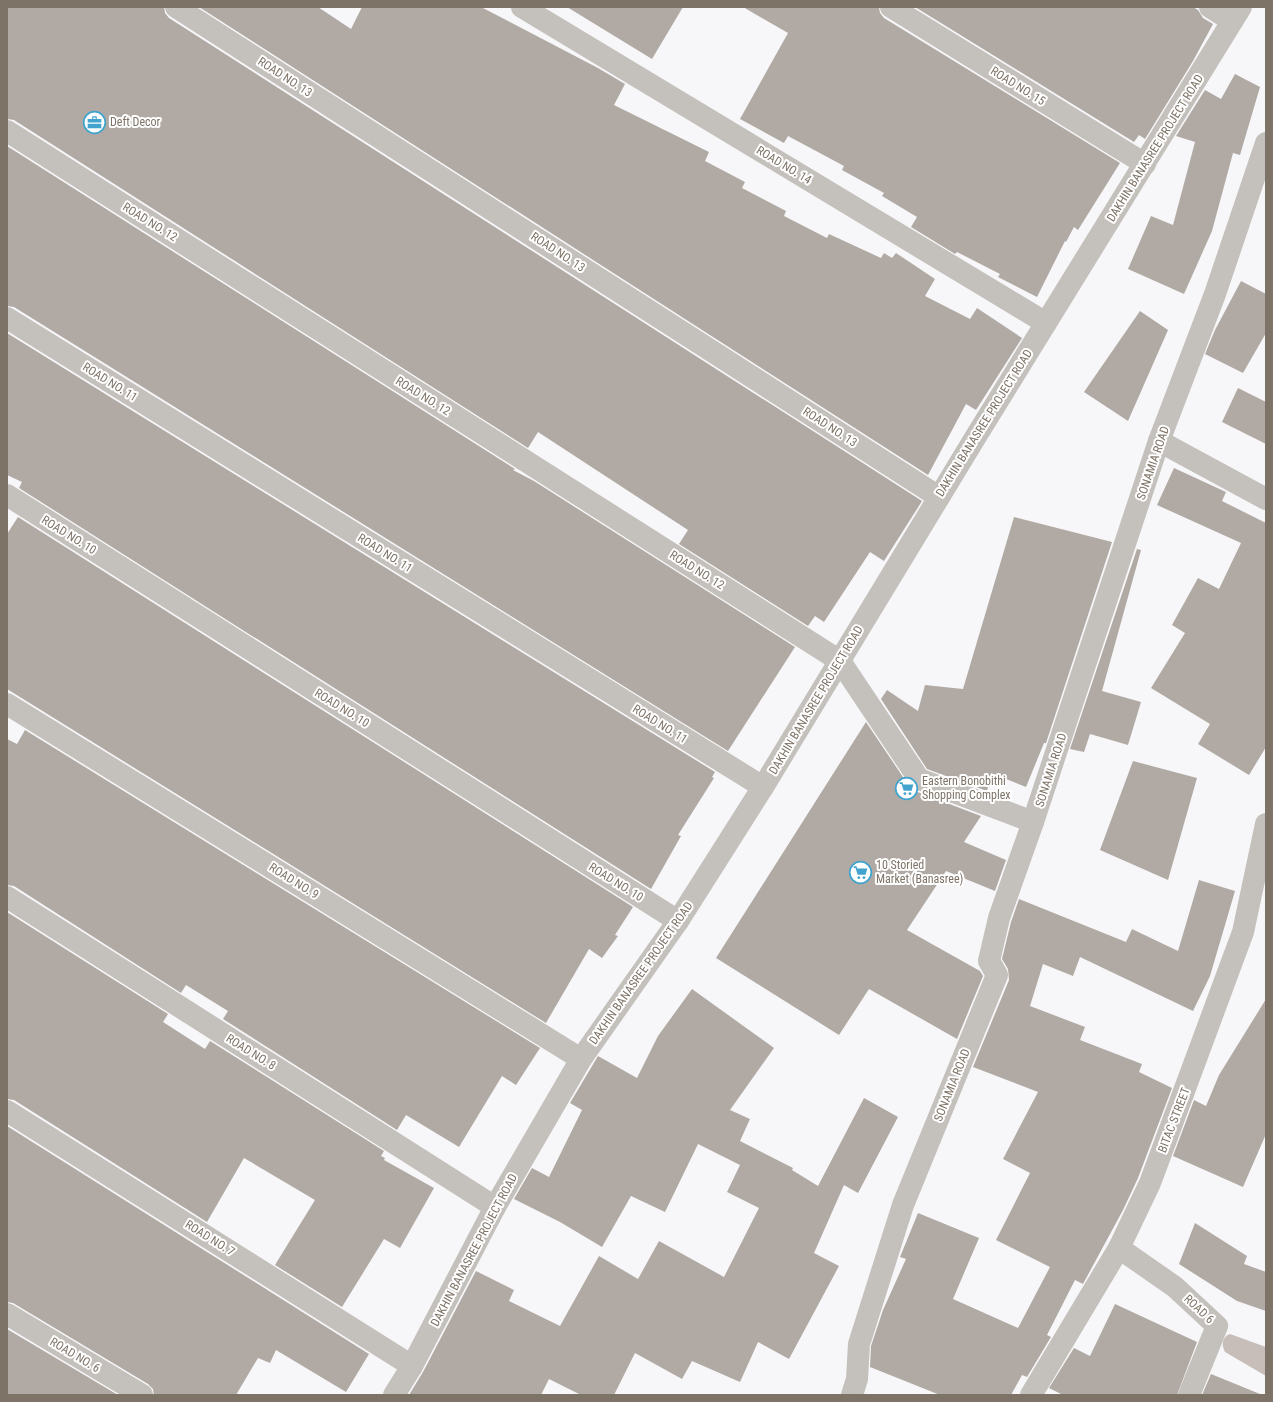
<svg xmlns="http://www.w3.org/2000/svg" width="1273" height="1402" font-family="'Roboto Condensed',sans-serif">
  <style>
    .water { fill: #c7beba }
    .building { fill: #b1aaa4 }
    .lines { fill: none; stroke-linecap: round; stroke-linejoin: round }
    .minor { stroke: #c4c0bc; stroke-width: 22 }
    .tertiary { stroke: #c4c0bc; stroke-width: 22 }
    .labels { text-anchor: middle; stroke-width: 4; stroke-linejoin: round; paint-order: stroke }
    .street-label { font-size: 12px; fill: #7e7367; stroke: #fff }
    .poi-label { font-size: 12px; fill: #7e7367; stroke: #fff; text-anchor: start }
  </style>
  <rect width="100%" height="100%" fill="#f7f7f9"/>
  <path class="water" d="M1230,1334L1266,1347V1376L1225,1352C1221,1345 1222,1337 1230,1334Z"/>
  <g class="building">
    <path d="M7,7H164L165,13L169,18L922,501L884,561L870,552L824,622L815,616L808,626L679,544L688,530L538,432L528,448L14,120L7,119Z"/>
    <path d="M199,7H318L351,29L362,7H481L598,68L625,84L614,105L709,152L705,161L745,182L742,188L786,211L784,216L827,238L829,234L881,258L884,253L892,258L896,253L935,279L925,296L970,319L977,308L1022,338L976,410L966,404L928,475Z"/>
    <path d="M567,7H683L652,59Z"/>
    <path d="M743,7H879L880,13L884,18L1120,163L1078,230L1074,227L1066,242L1065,241L1037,297L998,277L1000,274L957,252L955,254L911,227L917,217L882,196L884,193L842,170L844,166L788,136L784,143L740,119L788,33Z"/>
    <path d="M915,7H1193L1198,10L1203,18L1213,24L1193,61L1145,139L1139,135L1134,142Z"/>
    <path d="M1235,74L1260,87L1240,155L1233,153L1212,231L1184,294L1128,269L1151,216L1173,225L1195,142L1176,136L1205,90L1221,99Z"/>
    <path d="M7,146L515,469L513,470L534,481L795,647L728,751L14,307L7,306Z"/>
    <path d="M1241,281L1266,294V333L1243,373L1205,354L1215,330Z"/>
    <path d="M1140,311L1168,330L1128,421L1084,392Z"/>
    <path d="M7,333L715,772L712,777L714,778L678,835L681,836L651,889L19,488L22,482L7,475Z"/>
    <path d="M1238,388L1266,402V444L1222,422Z"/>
    <path d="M1174,468L1226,492L1222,501L1266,523V747L1249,775L1198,744L1210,724L1151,688L1185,633L1172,625L1198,578L1219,589L1241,543L1157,505Z"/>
    <path d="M18,517L633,907L615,935L618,936L602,958L589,949L546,1023L7,689V534Z"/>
    <path d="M1014,517L1112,542L1046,743H1044L1026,787L991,773L987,791L927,769L881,699L887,690L918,711L925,685L963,689Z"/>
    <path d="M1137,549L1141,550L1102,691L1141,702L1128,745L1090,734L1084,752L1070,749Z"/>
    <path d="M866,722L909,786L915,791L981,816L964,842L1006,860L995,891L946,871L907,930L980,971L983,976L957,1039L869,989L839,1035L716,958Z"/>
    <path d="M25,730L540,1048L516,1085L502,1076L459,1147L406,1115L397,1130L223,1019L228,1011L186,985L181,993L14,886L7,885V739L17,744Z"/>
    <path d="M1133,761L1197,778L1168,880L1100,850Z"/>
    <path d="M1199,880L1235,891L1210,976L1193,1011L1080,957L1073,976L1043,964L1030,1006L1085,1027L1080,1040L1142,1064L1139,1072L1172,1088L1138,1178L1123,1210L1083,1284L1075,1280L1047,1335L1051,1337L1027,1377L1022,1375L1011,1395H940L870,1367L871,1346L883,1310L906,1259L900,1257L918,1213L979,1238L953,1299L1018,1328L1050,1267L996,1240L1030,1173L1003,1159L1038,1092L973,1067L1009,980L1008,969L1002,959L1011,922L1019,899L1126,942L1132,929L1178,951Z"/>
    <path d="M7,912L168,1014L163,1022L205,1049L210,1041L384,1151L381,1156L385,1158L384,1160L434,1188L400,1248L384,1239L342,1307L275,1265L315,1200L244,1158L207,1222L14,1100L7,1099Z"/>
    <path d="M692,989L774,1048L730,1110L750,1119L740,1141L793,1168L792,1170L818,1186L864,1098L898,1117L858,1193L844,1185L814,1253L839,1266L789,1359L758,1342L740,1382L692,1361L682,1379L635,1353L614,1395H581L549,1379L541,1395H409L423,1372L476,1271L514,1290L509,1301L560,1326L599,1256L638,1279L659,1241L724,1277L759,1208L727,1192L740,1165L698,1144L665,1212L631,1196L602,1247L560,1222L514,1199L532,1168L549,1177L582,1110L570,1103L598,1056L637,1078L658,1036Z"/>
    <path d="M1266,999V1134L1243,1187L1173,1156L1194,1100L1206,1106L1219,1075Z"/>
    <path d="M7,1126L369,1354L346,1392L276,1350L270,1363L258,1358L236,1395H154L153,1389L148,1384L13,1303L7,1302Z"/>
    <path d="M1195,1223L1247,1256L1244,1264L1266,1272V1311L1237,1301L1179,1264Z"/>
    <path d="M1115,1304L1197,1342L1177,1395H1063L1049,1388L1074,1348L1090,1356Z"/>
    <path d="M7,1329L118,1395H7Z"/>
    <path d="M1211,1374L1260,1394L1259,1395H1202Z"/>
  </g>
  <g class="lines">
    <g class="minor">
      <path d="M176,7L939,497"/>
      <path d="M522,7L1046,323"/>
      <path d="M891,7L1145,164"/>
      <path d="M1210,7L1232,21"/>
      <path d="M7,131L840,661L919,779L1033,822"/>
      <path d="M7,318L763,787"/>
      <path d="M1159,441L1266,499"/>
      <path d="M7,495L678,921"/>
      <path d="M7,704L581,1059"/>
      <path d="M7,897L495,1207"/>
      <path d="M7,1111L412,1366"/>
      <path d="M1119,1248L1175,1287L1217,1326L1189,1395"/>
      <path d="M7,1314L142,1395"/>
      <path d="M852,1395L857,1379L859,1344L903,1205L997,975L989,961L999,918L1033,822L1159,441L1215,294L1266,143"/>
      <path d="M1031,1395L1119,1248L1150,1183L1243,932L1266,824"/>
    </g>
    <path class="tertiary" d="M394,1395L412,1366L495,1207L581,1059L678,921L763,787L978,433L1241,7"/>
  </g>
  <defs>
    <symbol id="office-ring" viewBox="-11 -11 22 22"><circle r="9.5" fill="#fff" stroke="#42a4ce" stroke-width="1.5"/><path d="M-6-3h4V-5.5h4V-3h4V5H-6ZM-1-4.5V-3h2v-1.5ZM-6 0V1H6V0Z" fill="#42a4ce"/></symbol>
    <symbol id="supermarket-ring" viewBox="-11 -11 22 22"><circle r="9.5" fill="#fff" stroke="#42a4ce" stroke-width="1.5"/><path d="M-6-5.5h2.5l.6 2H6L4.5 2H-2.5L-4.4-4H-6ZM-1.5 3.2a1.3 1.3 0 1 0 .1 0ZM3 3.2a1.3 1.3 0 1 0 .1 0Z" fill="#42a4ce"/></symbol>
  </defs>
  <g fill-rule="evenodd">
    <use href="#office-ring" x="82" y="110" width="25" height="25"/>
    <use href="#supermarket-ring" x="894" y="776" width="25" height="25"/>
    <use href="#supermarket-ring" x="848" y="860" width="25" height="25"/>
  </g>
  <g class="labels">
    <g class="street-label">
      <text transform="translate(285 77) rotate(33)" y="4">ROAD NO. 13</text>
      <text transform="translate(1018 86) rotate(32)" y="4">ROAD NO. 15</text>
      <text transform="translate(1155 148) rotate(-58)" y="4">DAKHIN BANASREE PROJECT ROAD</text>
      <text transform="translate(784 165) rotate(31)" y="4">ROAD NO. 14</text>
      <text transform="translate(150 222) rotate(32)" y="4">ROAD NO. 12</text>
      <text transform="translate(558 252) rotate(33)" y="4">ROAD NO. 13</text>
      <text transform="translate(110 382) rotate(32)" y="4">ROAD NO. 11</text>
      <text transform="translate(423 396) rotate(32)" y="4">ROAD NO. 12</text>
      <text transform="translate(984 423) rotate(-58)" y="4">DAKHIN BANASREE PROJECT ROAD</text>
      <text transform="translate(830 427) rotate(33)" y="4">ROAD NO. 13</text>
      <text transform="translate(1153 463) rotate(-71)" y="4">SONAMIA ROAD</text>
      <text transform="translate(69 535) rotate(32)" y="4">ROAD NO. 10</text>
      <text transform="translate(385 553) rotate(32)" y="4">ROAD NO. 11</text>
      <text transform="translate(697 570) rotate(32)" y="4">ROAD NO. 12</text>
      <text transform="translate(816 700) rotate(-59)" y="4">DAKHIN BANASREE PROJECT ROAD</text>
      <text transform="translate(342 708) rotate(32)" y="4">ROAD NO. 10</text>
      <text transform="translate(660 724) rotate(32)" y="4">ROAD NO. 11</text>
      <text transform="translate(1051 770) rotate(-72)" y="4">SONAMIA ROAD</text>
      <text transform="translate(294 881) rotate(32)" y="4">ROAD NO. 9</text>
      <text transform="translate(616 882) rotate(32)" y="4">ROAD NO. 10</text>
      <text transform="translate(641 973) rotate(-55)" y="4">DAKHIN BANASREE PROJECT ROAD</text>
      <text transform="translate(251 1052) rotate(32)" y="4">ROAD NO. 8</text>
      <text transform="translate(952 1085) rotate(-68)" y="4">SONAMIA ROAD</text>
      <text transform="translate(1174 1120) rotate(-69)" y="4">BITAC STREET</text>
      <text transform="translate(210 1238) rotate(32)" y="4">ROAD NO. 7</text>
      <text transform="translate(474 1250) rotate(-62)" y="4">DAKHIN BANASREE PROJECT ROAD</text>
      <text transform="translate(1199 1309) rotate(43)" y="4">ROAD 6</text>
      <text transform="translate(75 1355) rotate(31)" y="4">ROAD NO. 6</text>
    </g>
    <g class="poi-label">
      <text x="110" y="126">Deft Decor</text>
      <text x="922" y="785">Eastern Bonobithi<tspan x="922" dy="14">Shopping Complex</tspan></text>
      <text x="876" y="869">10 Storied<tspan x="876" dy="14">Market (Banasree)</tspan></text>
    </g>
  </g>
  <rect width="1273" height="1402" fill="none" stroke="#7e7367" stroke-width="16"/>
</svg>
